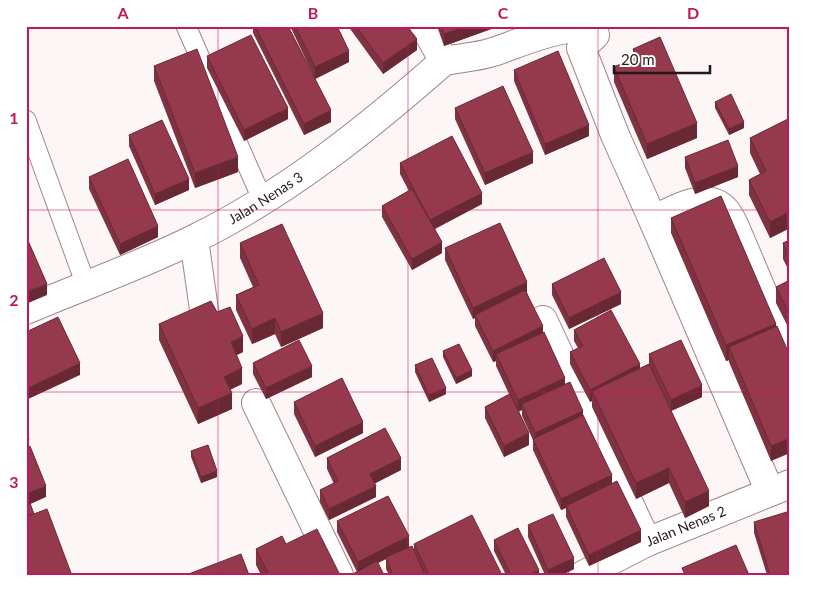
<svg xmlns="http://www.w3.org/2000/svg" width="816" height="601" font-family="Lato,sans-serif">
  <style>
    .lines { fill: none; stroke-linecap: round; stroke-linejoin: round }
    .lane-casing { stroke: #a38488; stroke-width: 21 }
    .street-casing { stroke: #a38488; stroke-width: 30 }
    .lane { stroke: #fff; stroke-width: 19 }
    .street { stroke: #fff; stroke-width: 28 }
    .wall { fill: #7f3241 }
    .shaded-wall { fill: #682935 }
    .building { fill: #943a4c; stroke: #682935 }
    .grid { fill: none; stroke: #c2185b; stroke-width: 1; stroke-opacity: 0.55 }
    .labels { text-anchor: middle; stroke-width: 5; stroke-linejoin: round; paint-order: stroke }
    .street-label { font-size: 14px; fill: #231719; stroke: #fff }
    .neatline { fill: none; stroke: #c2185b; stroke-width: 2 }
    .grid-label { font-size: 16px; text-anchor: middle; font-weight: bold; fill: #c2185b }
  </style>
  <rect width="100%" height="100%" fill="#fdf6f7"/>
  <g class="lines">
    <defs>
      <g id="lane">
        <path d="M186,26L263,201"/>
        <path d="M26,120L86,285"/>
      </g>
      <g id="street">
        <path d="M444,61C460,58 478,57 493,52C516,45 576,16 595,35L581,48L615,135L653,220C672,211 706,189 725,210C729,214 732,221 735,227L790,357"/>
        <path d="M653,220L770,492"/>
        <path d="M194,239L205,317"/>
        <path id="s1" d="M26,310C82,286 140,266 194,239C286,194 368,128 444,61L424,26"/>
        <path d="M543,320L647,542"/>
        <path d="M256,403L339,575"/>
        <path id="s2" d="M583,575L647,542L790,484"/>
      </g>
    </defs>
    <use href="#lane" class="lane-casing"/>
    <use href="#street" class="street-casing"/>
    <use href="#lane" class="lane"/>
    <use href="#street" class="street"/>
  </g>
  <g class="wall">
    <path d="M253,26H288L331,122L304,135L253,33Z"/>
    <path d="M290,26H337L349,62L315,79Z"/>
    <path d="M348,26H407L417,50L383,74Z"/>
    <path d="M437,26H494V28L444,46Z"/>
    <path d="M633,49L697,138L647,159L614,82V67L633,58Z"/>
    <path d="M207,56L288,119L244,141L207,68Z"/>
    <path d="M154,66L238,172L195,188L154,81Z"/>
    <path d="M514,70L589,136L545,155L514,81Z"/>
    <path d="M715,102L744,128L729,135L715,108Z"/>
    <path d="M455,108L533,163L485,185L455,119Z"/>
    <path d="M790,118V228L770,238L749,195V180L760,174L750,153V138Z"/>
    <path d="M129,135L189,190L155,205L129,146Z"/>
    <path d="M685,157L738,177L695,194L685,168Z"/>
    <path d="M400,163L482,204L435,229L442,253L412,270L382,217V206L409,191L400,174Z"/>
    <path d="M89,177L158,237L120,255L89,189Z"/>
    <path d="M671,218L776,324L771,461L729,362V360L726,361L671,233Z"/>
    <path d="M790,240V273L783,259V243Z"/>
    <path d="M240,243L323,328L281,347L275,334L252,344L236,310V295L253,287L240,258Z"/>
    <path d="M445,248L527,293L543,332L565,384L583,415L612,484L641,542L589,566L566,517V508L561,510L533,450V440L522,416V410L519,411L529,445L504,457L485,418V407L509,394L496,366V361L493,362L475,326V318L473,319L445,260Z"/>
    <path d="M790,280V331L776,303V287Z"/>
    <path d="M552,284L621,304L569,329L552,295Z"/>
    <path d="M217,312L243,352L236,355L242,384L230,390L232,409L198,424L159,340V324Z"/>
    <path d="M574,330L640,368L709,506L685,518L669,483L636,499L592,407V401L590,402L570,364V352L578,348L574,341Z"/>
    <path d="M443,351L472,376L456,384L443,357Z"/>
    <path d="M649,354L702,397L671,411L649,365Z"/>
    <path d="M253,363L312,377L266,399L253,374Z"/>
    <path d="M415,365L446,394L429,402L415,372Z"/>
    <path d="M294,402L363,433L315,457L294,414Z"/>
    <path d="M191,451L217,477L201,483L191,457Z"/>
    <path d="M327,458L401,470L375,483L376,497L329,520L320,502V490L334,484L327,469Z"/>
    <path d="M337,521L409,547L414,550V544L502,575H389L386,569V559L357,572L337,532Z"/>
    <path d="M754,522L790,575H767L754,533Z"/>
    <path d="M528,525L574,569L562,575H545L528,537Z"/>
    <path d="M494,540L539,575H506L494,551Z"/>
    <path d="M286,544L340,575H261L256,565V549Z"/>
  </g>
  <g class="shaded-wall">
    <path d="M467,26H494V28L444,46V34Z"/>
    <path d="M417,39V50L383,74V63Z"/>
    <path d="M349,51V62L315,79V67Z"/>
    <path d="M288,108V119L244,141V130Z"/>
    <path d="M331,110V122L304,135V124Z"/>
    <path d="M744,122V128L729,135V129Z"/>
    <path d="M697,123V138L647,159V144Z"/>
    <path d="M589,125V136L545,155V144Z"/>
    <path d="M533,152V163L485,185V173Z"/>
    <path d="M238,157V172L195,188V173Z"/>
    <path d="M738,166V177L695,194V183Z"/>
    <path d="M189,179V190L155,205V194Z"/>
    <path d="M482,193V204L430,231V220Z"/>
    <path d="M790,212V228L770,238V222Z"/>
    <path d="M158,226V237L120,255V244Z"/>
    <path d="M442,242V253L412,270V259Z"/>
    <path d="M527,282V293L476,317L475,315V318L473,319V308Z"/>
    <path d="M47,284V295L26,304V292Z"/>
    <path d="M621,292V304L569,329V318Z"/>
    <path d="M323,313V328L281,347V332Z"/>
    <path d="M275,318V334L252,344V329Z"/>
    <path d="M776,324V339L729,347V360L726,361V345Z"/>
    <path d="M543,326V338L496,354V361L493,362V351Z"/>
    <path d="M243,336V352L231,358V342Z"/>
    <path d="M80,363V375L26,400V389Z"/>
    <path d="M640,364V376L592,391V401L590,402V390Z"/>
    <path d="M312,366V377L266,399V388Z"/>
    <path d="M242,368V384L224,392V377Z"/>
    <path d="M472,370V376L456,384V378Z"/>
    <path d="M565,378V389L522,404V410L518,412V400Z"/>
    <path d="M702,385V397L671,411V400Z"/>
    <path d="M446,388V394L429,402V395Z"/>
    <path d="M232,393V409L198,424V408Z"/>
    <path d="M583,411V422L535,444V433Z"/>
    <path d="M363,422V433L315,457V446Z"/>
    <path d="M529,433V445L504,457V446Z"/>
    <path d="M790,438V453L771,461V446Z"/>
    <path d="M29,440V451L26,452V441Z"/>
    <path d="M401,458V470L370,486V474Z"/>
    <path d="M669,468V483L636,499V483Z"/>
    <path d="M217,471V477L201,483V477Z"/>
    <path d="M612,475V486L566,506V508L561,510V499Z"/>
    <path d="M46,486V497L26,506V494Z"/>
    <path d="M376,486V497L329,520V509Z"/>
    <path d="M709,491V506L685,518V502Z"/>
    <path d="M641,530V542L589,566V555Z"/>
    <path d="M409,536V547L386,557V559L358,573V562Z"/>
    <path d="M574,558V569L562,575H548V570Z"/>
    <path d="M539,570V575H528Z"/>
  </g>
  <g class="building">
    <path d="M255,26H288L331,110L304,124Z"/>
    <path d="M295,26H337L349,51L315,67Z"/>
    <path d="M356,26H407L417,39L383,63Z"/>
    <path d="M441,26H467L444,34Z"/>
    <path d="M251,35L288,108L244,130L207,56Z"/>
    <path d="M660,37L697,123L647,144L614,67L636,57L633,49Z"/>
    <path d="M197,49L238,157L195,173L154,66Z"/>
    <path d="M558,51L589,125L545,144L514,70Z"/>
    <path d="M503,86L533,152L485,173L455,108Z"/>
    <path d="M731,94L744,122L729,129L715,102Z"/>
    <path d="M790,118V212L770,222L749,180L766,171L750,138Z"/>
    <path d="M162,120L189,179L155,194L129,135Z"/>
    <path d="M452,136L482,193L430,220L400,163Z"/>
    <path d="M728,140L738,166L695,183L685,157Z"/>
    <path d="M128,159L158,226L120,244L89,177Z"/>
    <path d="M412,189L442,242L412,259L382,206Z"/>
    <path d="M721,196L776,324L726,345L671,218Z"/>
    <path d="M500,223L527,282L473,308L445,248Z"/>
    <path d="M282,224L323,313L281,332L275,318L252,329L236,295L259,285L240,243Z"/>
    <path d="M26,236L47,284L26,292Z"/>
    <path d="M790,240V258L783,243Z"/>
    <path d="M604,258L621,292L569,318L552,284Z"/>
    <path d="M790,280V315L776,287Z"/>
    <path d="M525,290L543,326L493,351L475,315Z"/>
    <path d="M211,301L217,312L230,307L243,336L231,342L242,368L224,377L232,393L198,408L159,324Z"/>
    <path d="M611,310L640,364L590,390L570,352L583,346L574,330Z"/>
    <path d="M58,317L80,363L26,389V332Z"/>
    <path d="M777,326L790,356V438L771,446L729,347Z"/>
    <path d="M544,332L565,378L518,400L496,354Z"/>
    <path d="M299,340L312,366L266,388L253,363Z"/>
    <path d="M681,340L702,385L671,400L649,354Z"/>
    <path d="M459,344L472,370L456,378L443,351Z"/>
    <path d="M432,358L446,388L429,395L415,365Z"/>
    <path d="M649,364L709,491L685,502L669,468L636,483L592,391Z"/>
    <path d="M342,378L363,422L315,446L294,402Z"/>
    <path d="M570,382L583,411L535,433L522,404Z"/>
    <path d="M510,394L529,433L504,446L485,407Z"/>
    <path d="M583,415L612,475L561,499L533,439Z"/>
    <path d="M385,428L401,458L370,474L376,486L329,509L320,490L338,481L327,458Z"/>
    <path d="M26,434L29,440L26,441Z"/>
    <path d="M208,445L217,471L201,477L191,451Z"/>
    <path d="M30,446L46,486L26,494V448Z"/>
    <path d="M617,481L641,530L589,555L566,506Z"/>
    <path d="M388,496L409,536L358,562L337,521Z"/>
    <path d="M30,503L34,514L26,517V505Z"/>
    <path d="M47,509L71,573L66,575H26V517Z"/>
    <path d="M790,511V575H770L754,522Z"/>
    <path d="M553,514L574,558L548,570L528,525Z"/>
    <path d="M472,515L502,575H429L414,544Z"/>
    <path d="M518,528L539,570L528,575H511L494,540Z"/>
    <path d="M317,529L340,575H269L256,549L282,536L286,544Z"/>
    <path d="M736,545L749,575H685L682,568Z"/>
    <path d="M412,546L425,575H393L386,557Z"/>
    <path d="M241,554L249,575H186Z"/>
    <path d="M377,561L384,575H351Z"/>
  </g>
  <path class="grid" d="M218,26V575M408,26V575M598,26V575M26,210H790M26,392H790"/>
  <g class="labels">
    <g class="street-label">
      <text dy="5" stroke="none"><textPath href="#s1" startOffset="265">Jalan Nenas 3</textPath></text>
      <text dy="5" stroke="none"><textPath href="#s2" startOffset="114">Jalan Nenas 2</textPath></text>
    </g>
  </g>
  <rect width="816" height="601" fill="none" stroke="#ffffff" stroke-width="55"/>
  <path d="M614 65v8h96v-8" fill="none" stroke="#231719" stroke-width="2.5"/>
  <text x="621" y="65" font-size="15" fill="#231719" stroke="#ffffff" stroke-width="4" paint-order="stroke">20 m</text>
  <rect x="28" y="28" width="760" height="546" class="neatline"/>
  <g class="grid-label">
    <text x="123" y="19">A</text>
    <text x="313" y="19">B</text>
    <text x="503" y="19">C</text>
    <text x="693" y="19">D</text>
    <text x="14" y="124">1</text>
    <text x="14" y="306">2</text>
    <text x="14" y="488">3</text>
  </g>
</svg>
